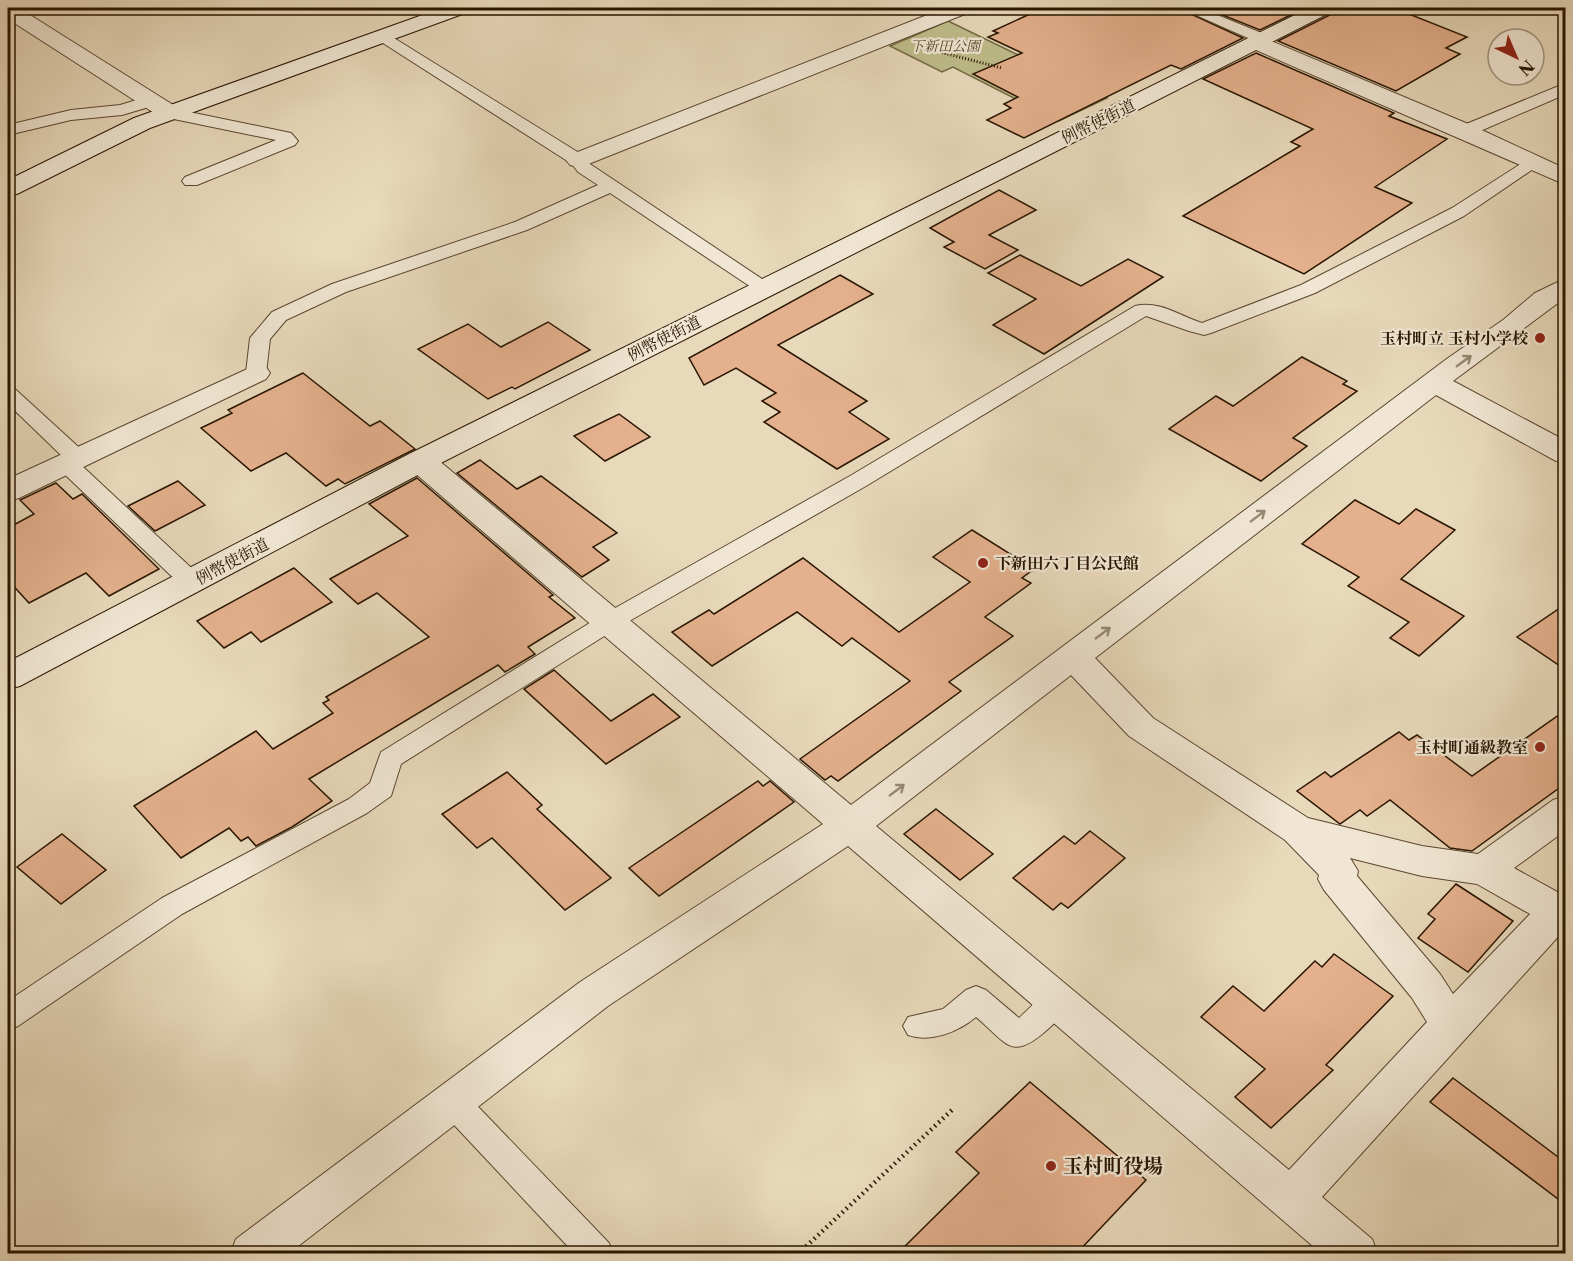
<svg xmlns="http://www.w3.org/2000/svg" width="1573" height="1261" font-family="'Libre Caslon Text','Noto Serif JP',serif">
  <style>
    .green { fill: #bebd8b; stroke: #746a46; stroke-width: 1.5 }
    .building { fill: #e4b08d; stroke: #291600; stroke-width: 1.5 }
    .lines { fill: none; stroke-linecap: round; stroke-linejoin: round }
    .lane-casing { stroke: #59472f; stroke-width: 2 }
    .street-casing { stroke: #59472f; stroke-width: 2 }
    .secondary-casing { stroke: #291600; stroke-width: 2 }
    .path-far1 { stroke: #291600; stroke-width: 3; stroke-dasharray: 1 2; stroke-linecap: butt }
    .path { stroke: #291600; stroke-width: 4.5; stroke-dasharray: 1.5 4; stroke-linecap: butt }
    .lane { fill: #f0e6d3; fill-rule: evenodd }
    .street { fill: #f0e6d3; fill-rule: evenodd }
    .secondary { fill: #f0e6d3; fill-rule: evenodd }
    .oneway { stroke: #968874 }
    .poi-dot { fill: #8f2418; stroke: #f0e6d3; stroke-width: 2 }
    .labels { text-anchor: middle; stroke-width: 4.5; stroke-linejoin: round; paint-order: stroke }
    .far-park-label { font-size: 14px; font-style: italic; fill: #56482a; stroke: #f0e6d3 }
    .street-label { font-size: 16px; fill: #291600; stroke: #f0e6d3 }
    .poi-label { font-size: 16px; font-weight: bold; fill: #291600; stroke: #f0e6d3; text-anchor: end }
    .near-poi-label { font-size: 20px; font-weight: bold; fill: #291600; stroke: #f0e6d3; text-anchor: start }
  </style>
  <rect width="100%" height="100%" fill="#e8d9bb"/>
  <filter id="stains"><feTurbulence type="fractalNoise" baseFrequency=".00333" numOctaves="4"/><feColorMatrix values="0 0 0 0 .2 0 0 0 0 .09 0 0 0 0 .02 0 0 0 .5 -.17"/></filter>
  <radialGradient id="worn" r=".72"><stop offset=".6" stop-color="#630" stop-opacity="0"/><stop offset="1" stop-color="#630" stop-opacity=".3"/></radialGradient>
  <path class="green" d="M948,21L1107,98L1059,121L953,67L942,72L890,46Z"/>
  <g class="building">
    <path d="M1043,8H1178L1243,38L1181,69L1171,65L1024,138L987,120L1011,108L1004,104L1018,97L973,74L1022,53L988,37L998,33L993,31Z"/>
    <path d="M1205,8H1305L1260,30Z"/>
    <path d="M1337,8H1394L1467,37L1446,48L1460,54L1396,91L1278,41L1332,14Z"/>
    <path d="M1256,53L1394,113L1389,116L1447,139L1375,187L1412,203L1304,274L1183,216L1300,146L1291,142L1313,129L1203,79Z"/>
    <path d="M999,190L1036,210L989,235L1018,250L985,269L944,247L954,242L930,228Z"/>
    <path d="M1020,255L1081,286L1128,259L1163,277L1044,354L993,325L1036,299L988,273Z"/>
    <path d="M840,275L873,294L778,345L867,401L849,412L889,439L837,469L764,422L780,412L762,401L776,393L736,368L704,385L689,358Z"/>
    <path d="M548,322L590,350L515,389L512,387L488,399L418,349L468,324L501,347Z"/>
    <path d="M1302,357L1347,381L1343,384L1357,391L1293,438L1307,446L1261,481L1169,429L1216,396L1233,406Z"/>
    <path d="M303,373L370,426L380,421L415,449L345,484L338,479L326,486L286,453L251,471L201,428L232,413L228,410Z"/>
    <path d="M619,414L650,437L605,461L574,436Z"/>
    <path d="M480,460L517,489L541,476L617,533L593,547L609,560L582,577L457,473Z"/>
    <path d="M417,478L553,595L549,597L575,618L528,647L535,654L505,672L498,665L309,779L332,801L292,827L256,846L248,837L241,841L229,828L181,858L134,806L256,731L273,749L333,713L323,703L329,700L326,697L429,637L377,593L358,604L330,579L408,536L369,504Z"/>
    <path d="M178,481L205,505L155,531L128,506Z"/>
    <path d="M56,483L73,499L82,494L159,569L109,596L86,573L29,603L8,580V528L34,514L20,500Z"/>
    <path d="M1355,500L1399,524L1416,509L1455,530L1401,579L1464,616L1419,656L1390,638L1409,622L1348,586L1359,577L1302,544Z"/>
    <path d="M972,530L1034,569L1022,578L1031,583L985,617L1013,636L949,682L961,691L838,781L831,776L825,780L800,759L910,681L852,638L842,646L797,612L712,666L672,632L709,610L714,614L803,558L899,632L970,582L933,557Z"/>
    <path d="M294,568L332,602L261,642L251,632L224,648L197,621Z"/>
    <path d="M1566,604V670L1517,637Z"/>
    <path d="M554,670L611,721L653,694L680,717L606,764L524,689Z"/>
    <path d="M1566,710V783L1472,851L1450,848L1390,800L1367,816L1360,810L1340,824L1297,791L1325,772L1331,777L1399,732L1409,740L1417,735L1472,776Z"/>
    <path d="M507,772L542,805L537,809L611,878L565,910L492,838L477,848L442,814Z"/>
    <path d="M758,781L763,786L770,781L794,802L659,896L629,868Z"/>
    <path d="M936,809L993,854L960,880L904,834Z"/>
    <path d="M1090,831L1125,858L1068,908L1061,903L1053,910L1013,878L1064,836L1075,844Z"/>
    <path d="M62,834L106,870L61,904L17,867Z"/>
    <path d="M1456,884L1513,921L1468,972L1418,938L1435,919L1428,914Z"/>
    <path d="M1334,954L1393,996L1326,1065L1333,1070L1271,1128L1235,1097L1265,1069L1201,1017L1233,986L1264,1011L1315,961L1322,967Z"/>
    <path d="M1453,1078L1566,1163V1205L1430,1102Z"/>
    <path d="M1030,1082L1146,1180L1076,1254H897L979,1173L956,1152Z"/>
  </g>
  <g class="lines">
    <defs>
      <g id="lane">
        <path d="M1180,8H1200L1269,36L1271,39L1263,44L1257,42Z"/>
        <path d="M381,30L584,156L590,164L774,287L771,291H757L610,193L527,230L346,292L286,320L270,339L266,373L263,377H249L246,373L250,338L272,312L332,284L515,222L598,185L578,172L572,164L375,38L373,35Z"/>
        <path d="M1566,83V94L1471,135L1465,136L1456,131L1459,127Z"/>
        <path d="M153,95L161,100L159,104L122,115L71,120L8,135V125L71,110L120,105Z"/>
        <path d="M170,108L291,133L298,141L295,145L197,185H185L182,181L185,177L276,140L164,117L162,113L164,109Z"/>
        <path d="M1530,158L1539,163L1536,167L1464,216L1315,293L1211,333L1204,335L1189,331L1146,316L866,486L617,628L401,764L391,796L367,813L182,914L18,1026L8,1030V1001L162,898L349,799L370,783L381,752L601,616L850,476L1135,306C1159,300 1180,316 1202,323L1301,285L1452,208Z"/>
        <path d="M8,387L15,389L85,453L88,458L80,464L200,576L204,582L200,588L192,590L184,588L58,468L55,463L63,457L8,404Z"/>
        <path d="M976,986L986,990L1019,1018C1034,1005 1047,985 1068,992L1073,1001C1067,1013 1057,1020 1048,1029C1011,1062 1008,1044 976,1017C958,1032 931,1043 908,1035L903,1026L908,1017L943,1009L966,990Z"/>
        <path d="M453,1088L464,1092L609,1243L613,1254H575L442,1112L438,1102L442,1092Z"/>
      </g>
      <g id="street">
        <path d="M8,8H19L178,108L182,113L178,118H162L8,19Z"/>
        <path d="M945,8H974L970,12L586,165L578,167L570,165L566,160L570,155Z"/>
        <path d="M1257,35L1473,126L1566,169V185L1249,47L1246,42L1249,37Z"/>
        <path d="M1566,278V297L1453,381L1566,441V463L1556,461L1436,395L1095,658L1153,718L1308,818L1422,846L1478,854L1553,800L1566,796V830L1514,868L1561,894L1566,893V928L1322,1197L1372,1239L1378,1254H1322L848,846L608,1006L288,1254H230L236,1239L580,982L823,824L409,468L405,461L409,454L420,452L431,454L851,805L1448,358L1503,320L1535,293ZM1071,675L1129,736L1285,840L1319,875L1318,879L1324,890L1412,998L1427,1022L1289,1170L876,826ZM1350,858L1422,876L1477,884L1530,914L1453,994L1440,974L1357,876L1358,871Z"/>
        <path d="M256,365L266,367L270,373L266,379L19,498L8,501V479Z"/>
      </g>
      <g id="secondary">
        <path d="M442,8H472L468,12L150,128L17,194L8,196V180L134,118Z"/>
        <path d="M1309,8H1335L1331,12L431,468L20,686L8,689V662L409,454Z"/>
      </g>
    </defs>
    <use href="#lane" class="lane-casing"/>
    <use href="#street" class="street-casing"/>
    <use href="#secondary" class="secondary-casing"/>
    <path class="path-far1" d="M936,51L1002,68"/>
    <path class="path" d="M798,1254L952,1110"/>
    <use href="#lane" class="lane"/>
    <use href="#street" class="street"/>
    <use href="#secondary" class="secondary"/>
  </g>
  <defs><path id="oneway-shaft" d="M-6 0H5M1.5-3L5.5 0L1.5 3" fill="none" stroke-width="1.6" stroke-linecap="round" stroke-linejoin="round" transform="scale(1.5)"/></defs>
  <g class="oneway">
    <use href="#oneway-shaft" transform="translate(1464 361) rotate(-36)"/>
    <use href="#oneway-shaft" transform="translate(1258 516) rotate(-37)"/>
    <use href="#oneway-shaft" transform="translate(1103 633) rotate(-37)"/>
    <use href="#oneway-shaft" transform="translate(897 790) rotate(-37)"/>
  </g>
  <g class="poi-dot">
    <circle cx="1540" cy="338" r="6"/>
    <circle cx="983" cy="563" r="6"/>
    <circle cx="1540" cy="747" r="6"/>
    <circle cx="1051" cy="1166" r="6"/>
  </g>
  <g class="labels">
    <g class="far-park-label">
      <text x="945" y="51">下新田公園</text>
    </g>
    <g class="street-label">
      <text transform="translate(1098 121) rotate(-26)" y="6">例幣使街道</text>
      <text transform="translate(664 338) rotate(-27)" y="6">例幣使街道</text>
      <text transform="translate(232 561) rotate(-28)" y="6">例幣使街道</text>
    </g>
    <g class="poi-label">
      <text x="1528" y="344">玉村町立 玉村小学校</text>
      <text x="995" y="569" text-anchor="start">下新田六丁目公民館</text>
      <text x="1528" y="753">玉村町通級教室</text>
    </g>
    <g class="near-poi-label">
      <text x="1063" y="1173">玉村町役場</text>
    </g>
  </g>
  <rect width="1573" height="1261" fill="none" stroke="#e8d9bb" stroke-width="30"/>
  <rect x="9" y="9" width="1555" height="1243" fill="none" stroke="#291600" stroke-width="3"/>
  <rect x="15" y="15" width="1543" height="1231" fill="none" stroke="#291600" stroke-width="1.5"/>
  <g transform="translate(1516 57) rotate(136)"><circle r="28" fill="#f0e6d3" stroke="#a0937f" stroke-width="1.5"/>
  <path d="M0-4.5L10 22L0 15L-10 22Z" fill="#8f2418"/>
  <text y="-9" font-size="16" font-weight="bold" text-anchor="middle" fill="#291600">N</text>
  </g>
  <rect width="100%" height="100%" filter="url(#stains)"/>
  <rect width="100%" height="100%" fill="url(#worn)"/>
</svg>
